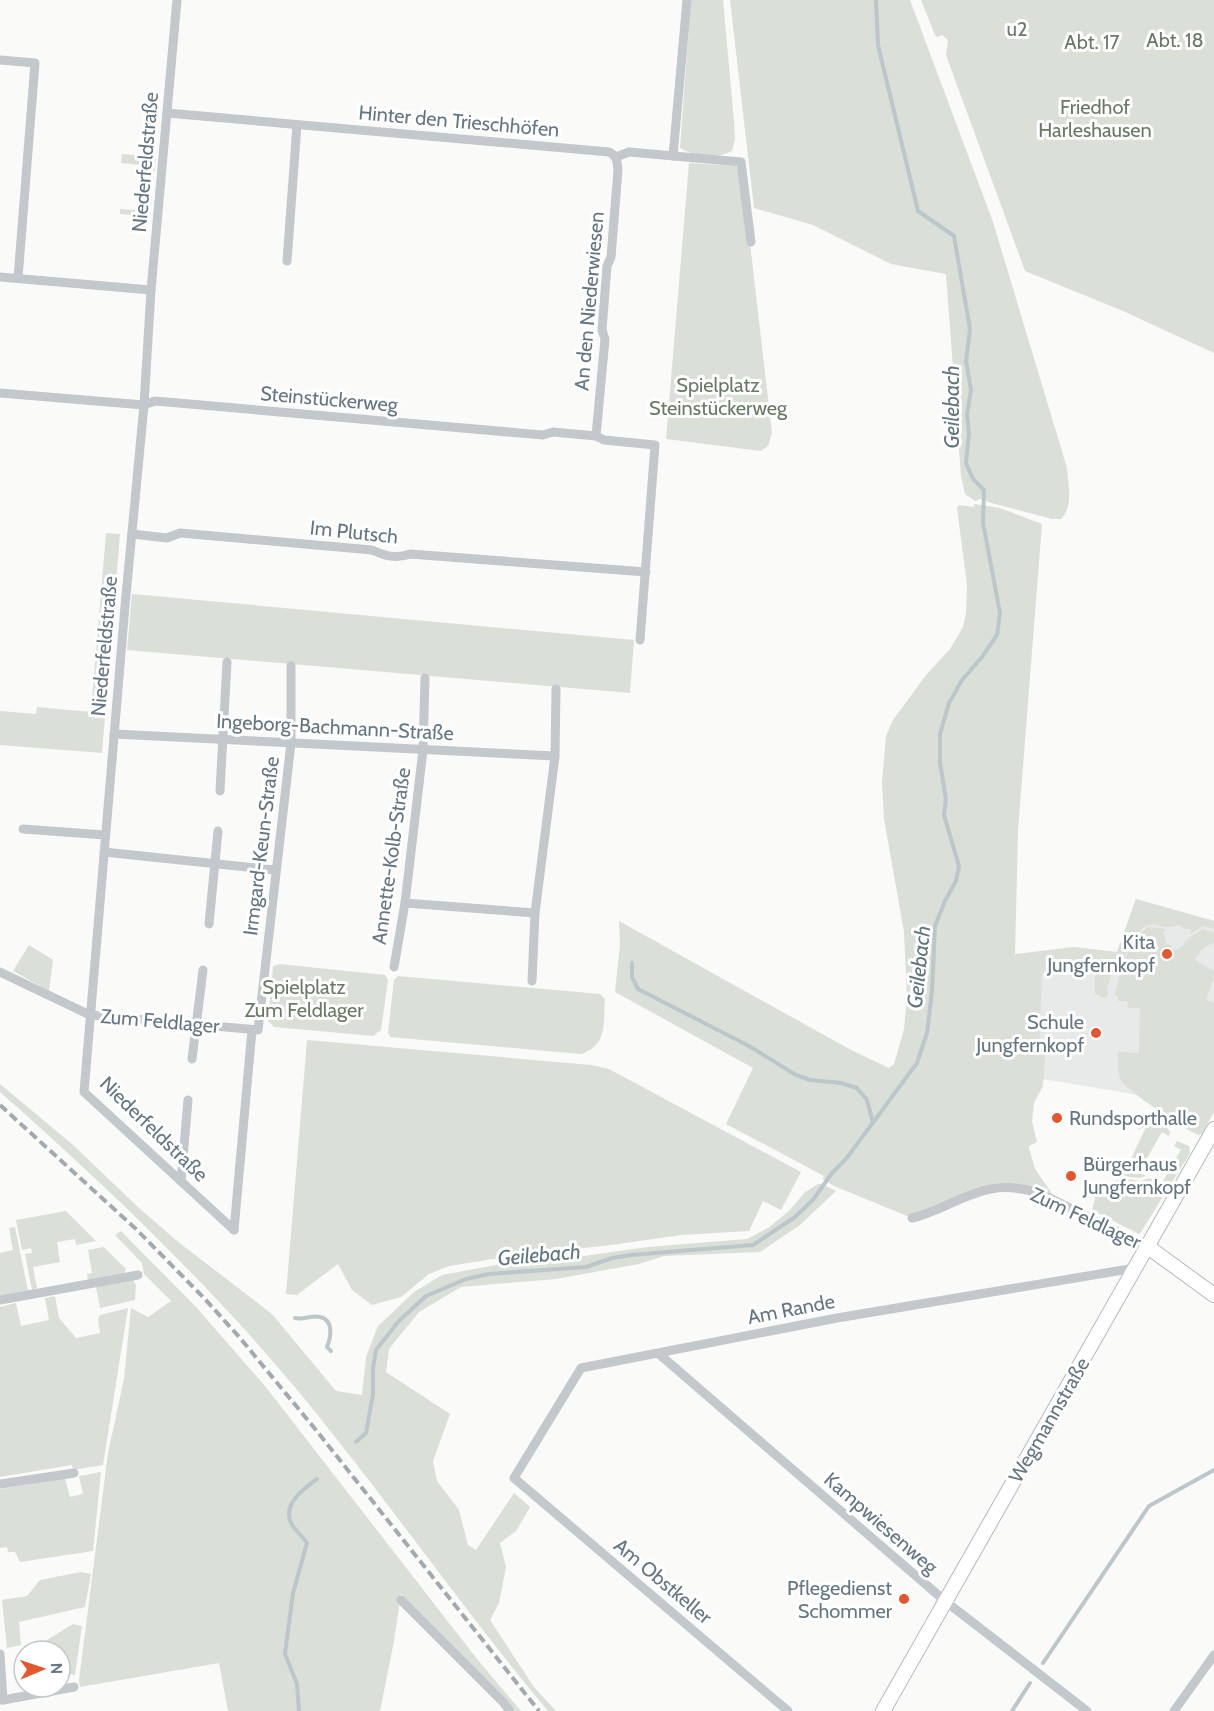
<svg xmlns="http://www.w3.org/2000/svg" width="1214" height="1711" font-family="Cabin,sans-serif">
  <style>
    .built { fill: #e8e9e9 }
    .green { fill: #dadfd7 }
    .lines { fill: none; stroke-linecap: round; stroke-linejoin: round }
    .stream { stroke: #bbc7cb; stroke-width: 4 }
    .secondary-casing { stroke: #b3babf; stroke-width: 16 }
    .street { stroke: #c3c8cc; stroke-width: 9 }
    .secondary { stroke: #fff; stroke-width: 14 }
    .rail { stroke: #a2aab0; stroke-width: 4; stroke-dasharray: 9 4.5; stroke-linecap: butt }
    .poi-dot { fill: #e4572e; stroke: #fff; stroke-width: 2 }
    .labels { text-anchor: middle; stroke-width: 6; stroke-linejoin: round; paint-order: stroke }
    .park-label { font-size: 20px; fill: #687a64; stroke: #fff }
    .street-label { font-size: 20px; fill: #657683; stroke: #fff }
    .poi-label { font-size: 20px; fill: #657683; stroke: #fff; text-anchor: end }
    .water-label { font-size: 21px; font-style: italic; fill: #60757c; stroke: #fff }
  </style>
  <rect width="100%" height="100%" fill="#fafaf8"/>
  <path class="built" d="M1136,899L1214,921V1010L1138,1095L1031,1077L1033,970L1073,947L1117,952Z"/>
  <g class="green">
    <path d="M691,0H723L734,121L735,139L732,151C716,159 696,157 680,148Z"/>
    <path d="M730,0H910L993,222L1067,468C1068,486 1074,505 1061,519H1052L988,502L983,498L975,501L965,494L961,476L946,274L891,264L813,225L754,208Z"/>
    <path d="M921,0H1214V353L1123,311L1025,271L946,55L948,40L942,35L937,37L935,35Z"/>
    <path d="M122,154L156,157L153,182L139,180L140,165L121,163Z"/>
    <path d="M689,163L736,166L742,174L772,433L768,446L761,451L666,439Z"/>
    <path d="M139,192L152,193L150,217L120,214V209L137,210Z"/>
    <path d="M974,504L1000,508L1042,524L1018,830L1015,954L1073,947L1117,952L1136,899L1214,921V929L1203,926L1190,934L1191,929H1184L1180,925C1176,925 1173,927 1169,927C1158,928 1155,920 1142,928L1118,967L1110,971L1111,977L1107,987L1108,994L1106,998L1095,994V970L1077,969V973H1042L1039,1053H1045L1043,1086L1034,1103L1032,1121L1037,1142L1029,1146V1148L1035,1169L1053,1195L1041,1188L1007,1187L912,1218L834,1186L823,1179L824,1176L726,1124L753,1068L615,992L620,945L619,921L851,1050L889,1068L894,1064L904,1029L907,998L904,932L884,819L882,782L886,736L893,720L926,675L950,649L963,627L966,613L967,585L957,508L959,505L974,507Z"/>
    <path d="M106,533L120,534L102,753L0,745V711L36,714L37,707L91,712Z"/>
    <path d="M132,594L634,640L630,693L127,650Z"/>
    <path d="M1148,927L1166,929L1163,933L1167,944L1173,946L1169,948C1180,953 1182,945 1189,938C1193,935 1198,932 1202,929L1214,932V943C1205,945 1199,952 1195,960L1214,971V977L1206,1000L1214,1003V1112L1202,1134L1199,1135C1186,1130 1127,1091 1121,1080C1117,1072 1118,1061 1118,1052L1139,1053L1140,1008H1128L1127,1001H1118V996H1115C1119,974 1128,941 1148,927Z"/>
    <path d="M29,945L53,960L49,991L13,971Z"/>
    <path d="M280,964L385,975L388,980L381,1030L373,1036L274,1027L268,1021L273,966Z"/>
    <path d="M398,976L600,994L605,999C603,1024 608,1045 581,1054L390,1037L388,1033L394,980Z"/>
    <path d="M307,1040L591,1065L609,1069L801,1172L781,1210L763,1201L749,1231L681,1235L611,1245L511,1256L449,1266L429,1274L401,1297L372,1305L352,1290L338,1264L297,1295L286,1294Z"/>
    <path d="M0,1084L72,1144L140,1209L177,1241L272,1314L336,1391L362,1395L366,1357L378,1326L414,1292L442,1275L512,1262L570,1258L648,1247L747,1239L768,1228L790,1210L805,1192L818,1184H822L836,1191L800,1225L760,1252L664,1256L639,1264L556,1279L461,1287L419,1312L389,1349L386,1372L450,1414L433,1461L437,1481L459,1510L468,1545L476,1550L514,1493L530,1507L516,1531L500,1543L506,1567L499,1603L490,1620L534,1687L556,1711H548C460,1606 382,1492 294,1386C205,1280 104,1184 0,1092Z"/>
    <path d="M1139,1115L1145,1117L1147,1122L1150,1116L1165,1125L1170,1132L1169,1136L1162,1132L1139,1172L1146,1176L1139,1178L1123,1176L1146,1127L1139,1129L1134,1125V1118Z"/>
    <path d="M1177,1141L1189,1146L1190,1153L1141,1232L1139,1234L1092,1210L1095,1198L1101,1187L1122,1178L1140,1181L1149,1178L1155,1181L1147,1195L1153,1198L1181,1150L1174,1146Z"/>
    <path d="M66,1211L96,1241L76,1245L75,1239L57,1242L60,1262L33,1267L37,1288L32,1290L25,1254L32,1253L31,1248L22,1250L16,1220Z"/>
    <path d="M15,1227L28,1291L0,1296V1253L13,1250L9,1228Z"/>
    <path d="M121,1231L196,1307L265,1386L477,1659L521,1711H516L401,1594L394,1641L380,1711H228L219,1663L80,1687L79,1680L108,1453L124,1379L131,1308L148,1317L171,1301L144,1274L142,1263L115,1235Z"/>
    <path d="M104,1247L126,1269L124,1273L88,1280L87,1274L92,1273L88,1250Z"/>
    <path d="M133,1280L136,1285L135,1300L100,1308L96,1287Z"/>
    <path d="M55,1296L59,1318L76,1338L100,1333L98,1319L100,1315L128,1308L103,1465L73,1470L72,1465L0,1477V1307L16,1303L21,1326L49,1320L45,1298Z"/>
    <path d="M101,1472L93,1551L20,1562L15,1552H8L7,1547L0,1548V1489L65,1478L70,1497L83,1494L79,1476Z"/>
    <path d="M81,1572L91,1574L85,1607L19,1622L21,1645L7,1648L2,1600L27,1596L40,1580Z"/>
    <path d="M73,1624L82,1626L75,1675L60,1672V1651H29Z"/>
  </g>
  <g class="lines">
    <g class="stream">
      <path d="M632,963V977L638,989L749,1046L796,1075L810,1080L841,1083L857,1088L867,1100L873,1123"/>
      <path d="M295,1318C303,1320 312,1315 320,1317C334,1320 331,1337 327,1347L331,1351"/>
      <path d="M356,1442L366,1433L373,1394V1368L376,1350L398,1322L426,1296L466,1279L489,1274L586,1267L612,1258L631,1255L753,1245L795,1217L813,1200L832,1173L846,1159L917,1063L927,1033L932,991L935,926L945,901L956,881L959,866L944,815L946,799L940,763V734L949,703L962,680L982,657L997,635L1000,613L983,523L984,490L973,479L966,463L969,433L967,414L971,390L966,361L970,329L954,236L918,211L878,45L876,0"/>
      <path d="M1043,1663L1149,1506L1214,1470"/>
      <path d="M299,1711L297,1684L285,1654L293,1593L307,1543C303,1537 296,1531 292,1525C281,1505 303,1489 317,1479"/>
      <path d="M1012,1711L1030,1683"/>
    </g>
    <defs>
      <g id="secondary">
        <path d="M1148,1247L1214,1295"/>
        <path d="M883,1711L1214,1129"/>
      </g>
    </defs>
    <use href="#secondary" class="secondary-casing"/>
    <g class="street">
      <path d="M177,0L151,290L144,405L125,606L84,1092L234,1230"/>
      <path d="M0,60L35,63L18,278"/>
      <path d="M167,113L609,152C617,156 617,161 618,170L611,257L607,266L602,330L605,339L596,436"/>
      <path d="M673,156L687,0"/>
      <path d="M616,157L629,152L741,162L751,242"/>
      <path d="M287,261L297,125"/>
      <path d="M0,277L151,290"/>
      <path d="M0,393L144,405L155,401L543,435L553,432L596,436L604,440L655,445L640,640"/>
      <path d="M132,534L167,538L180,533L372,550C385,556 396,559 410,554L646,572"/>
      <path d="M114,734L555,756"/>
      <path d="M220,791L227,662"/>
      <path d="M23,829L105,835"/>
      <path d="M104,852L275,870"/>
      <path d="M405,903L535,913"/>
      <path d="M209,924L218,831"/>
      <path d="M394,967L405,903L423,750L425,678"/>
      <path d="M0,972L90,1015L258,1030L291,743V666"/>
      <path d="M532,981L535,913L555,756L556,689"/>
      <path d="M192,1059L203,970"/>
      <path d="M181,1181L188,1100"/>
      <path d="M912,1218C939,1212 963,1194 991,1189C1008,1185 1026,1189 1042,1194L1148,1247"/>
      <path d="M234,1230L252,1030"/>
      <path d="M0,1300L138,1275"/>
      <path d="M659,1354L945,1601L1087,1711"/>
      <path d="M0,1484L74,1473"/>
      <path d="M401,1600L502,1701L510,1711"/>
      <path d="M0,1654L3,1700H0"/>
      <path d="M3,1700L74,1687"/>
      <path d="M788,1711L514,1478L581,1368L837,1318L1135,1268"/>
      <path d="M1174,1711L1214,1655"/>
    </g>
    <use href="#secondary" class="secondary"/>
    <path class="rail" d="M0,1105L136,1229L204,1298L240,1338L316,1430L539,1711"/>
  </g>
  <g class="poi-dot">
    <circle cx="1167" cy="954" r="6"/>
    <circle cx="1096" cy="1033" r="6"/>
    <circle cx="1057" cy="1118" r="6"/>
    <circle cx="1071" cy="1176" r="6"/>
    <circle cx="904" cy="1599" r="6"/>
  </g>
  <g class="labels">
    <g class="park-label">
      <text x="1017" y="36">u2</text>
      <text x="1175" y="47">Abt. 18</text>
      <text x="1092" y="49">Abt. 17</text>
      <text x="1095" y="114">Friedhof<tspan x="1095" dy="23">Harleshausen</tspan></text>
      <text x="718" y="392">Spielplatz<tspan x="718" dy="23">Steinstückerweg</tspan></text>
      <text x="304" y="994">Spielplatz<tspan x="304" dy="23">Zum Feldlager</tspan></text>
    </g>
    <g class="street-label">
      <text transform="translate(459 121) rotate(5)" y="7">Hinter den Trieschhöfen</text>
      <text transform="translate(145 162) rotate(-85)" y="7">Niederfeldstraße</text>
      <text transform="translate(589 301) rotate(-85)" y="7">An den Niederwiesen</text>
      <text transform="translate(329 399) rotate(5)" y="7">Steinstückerweg</text>
      <text transform="translate(354 532) rotate(6)" y="7">Im Plutsch</text>
      <text transform="translate(104 646) rotate(-85)" y="7">Niederfeldstraße</text>
      <text transform="translate(335 727) rotate(3)" y="7">Ingeborg-Bachmann-Straße</text>
      <text transform="translate(261 846) rotate(-83)" y="7">Irmgard-Keun-Straße</text>
      <text transform="translate(391 856) rotate(-82)" y="7">Annette-Kolb-Straße</text>
      <text transform="translate(160 1021) rotate(5)" y="7">Zum Feldlager</text>
      <text transform="translate(154 1129) rotate(44)" y="7">Niederfeldstraße</text>
      <text transform="translate(1086 1218) rotate(25)" y="7">Zum Feldlager</text>
      <text transform="translate(791 1309) rotate(-11)" y="7">Am Rande</text>
      <text transform="translate(1049 1420) rotate(-60)" y="7">Wegmannstraße</text>
      <text transform="translate(881 1523) rotate(41)" y="7">Kampwiesenweg</text>
      <text transform="translate(663 1581) rotate(40)" y="7">Am Obstkeller</text>
    </g>
    <g class="poi-label">
      <text x="1155" y="949">Kita<tspan x="1155" dy="23">Jungfernkopf</tspan></text>
      <text x="1084" y="1029">Schule<tspan x="1084" dy="23">Jungfernkopf</tspan></text>
      <text x="1069" y="1125" text-anchor="start">Rundsporthalle</text>
      <text x="1083" y="1171" text-anchor="start">Bürgerhaus<tspan x="1083" dy="23">Jungfernkopf</tspan></text>
      <text x="892" y="1595">Pflegedienst<tspan x="892" dy="23">Schommer</tspan></text>
    </g>
    <g class="water-label">
      <text transform="translate(952 407) rotate(-90)" y="7">Geilebach</text>
      <text transform="translate(919 967) rotate(-84)" y="7">Geilebach</text>
      <text transform="translate(539 1255) rotate(-5)" y="7">Geilebach</text>
    </g>
  </g>
  <g transform="translate(42 1669) rotate(88)"><circle r="28" fill="#ffffff" stroke="#c1c8cd" stroke-width="1.5"/>
  <path d="M0-4.5L10 22L0 15L-10 22Z" fill="#e4572e"/>
  <text y="-9" font-size="16" font-weight="bold" text-anchor="middle" fill="#657683">N</text>
  </g>
</svg>
